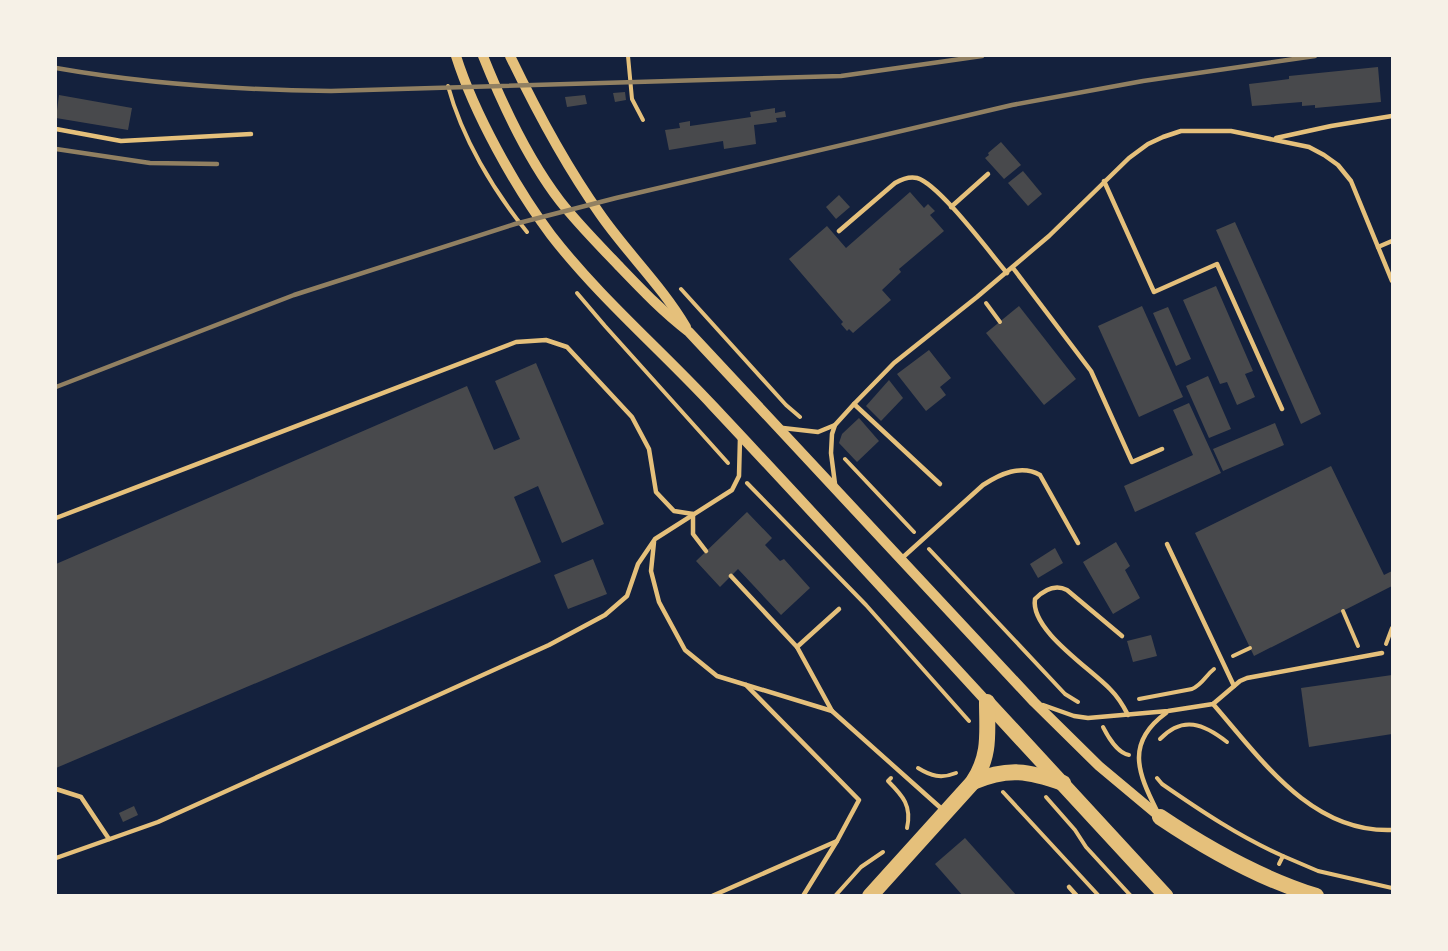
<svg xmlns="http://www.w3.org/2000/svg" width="1448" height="951" font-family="Figtree,sans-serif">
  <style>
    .building { fill: #48494c }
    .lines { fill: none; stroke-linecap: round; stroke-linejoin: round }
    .path { stroke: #e5c07b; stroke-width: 4 }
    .service { stroke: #e5c07b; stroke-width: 4.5 }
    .tertiary { stroke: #e5c07b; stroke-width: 10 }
    .primary { stroke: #e5c07b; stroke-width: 15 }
    .trunk { stroke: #e5c07b; stroke-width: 16 }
    .rail { stroke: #918062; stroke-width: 4.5 }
  </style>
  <rect width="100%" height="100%" fill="#14213d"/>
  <g class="building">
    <path d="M1378,67L1381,102L1315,108V105L1302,106V102L1252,106L1249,84L1289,79V76Z"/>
    <path d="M625,92L626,100L615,102L613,93Z"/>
    <path d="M59,95L132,108L128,130L56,118Z"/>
    <path d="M585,95L587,104L567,107L565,97Z"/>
    <path d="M775,108V113L785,111L786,117L776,118L777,122L754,125L756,144L724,149L723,141L669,150L665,130L680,128L679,123L690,121V126L751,117L750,112Z"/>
    <path d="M1001,142L1021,165L1004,179L985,158L989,155L988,153Z"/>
    <path d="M1023,171L1042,194L1028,206L1008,183Z"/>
    <path d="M910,192L924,208L928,204L935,211L930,215L944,231L899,269L901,272L882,290L891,300L853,333L849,329L847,331L841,324L843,322L789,259L827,226L846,248Z"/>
    <path d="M839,195L850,207L836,219L826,207Z"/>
    <path d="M1235,222L1321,414L1301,424L1216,230Z"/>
    <path d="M1216,286L1253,371L1245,374L1255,397L1237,405L1227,382L1220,384L1183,300Z"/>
    <path d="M1019,306L1076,379L1044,405L986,333Z"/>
    <path d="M1142,306L1183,397L1139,417L1098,326Z"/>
    <path d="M1168,307L1191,359L1176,366L1153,313Z"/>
    <path d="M929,350L951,378L940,387L946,395L926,411L897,374Z"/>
    <path d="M536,363L604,524L562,543L538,486L514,497L541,562L56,768V564L467,386L494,450L520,439L495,381Z"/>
    <path d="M1208,376L1231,429L1209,438L1186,386Z"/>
    <path d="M889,380L903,398L881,421L866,406Z"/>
    <path d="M1189,403L1221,473L1135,512L1124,486L1193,455L1173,410Z"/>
    <path d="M859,418L879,441L857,462L839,443L842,434Z"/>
    <path d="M1275,423L1284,445L1223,471L1213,449Z"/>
    <path d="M1331,466L1384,575L1392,571V586L1254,656L1195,533Z"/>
    <path d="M747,512L772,538L765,545L780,561L784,559L810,588L781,615L738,569L720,587L696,561Z"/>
    <path d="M1116,542L1130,566L1125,570L1140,598L1113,614L1083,562Z"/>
    <path d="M1055,548L1063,563L1038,578L1030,564Z"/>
    <path d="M593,559L607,594L568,609L554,575Z"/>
    <path d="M1151,635L1157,656L1133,662L1127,641Z"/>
    <path d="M1392,675V734L1309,747L1301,688Z"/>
    <path d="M134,806L138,815L123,822L119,813Z"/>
    <path d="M965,838L1017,896H963L935,864Z"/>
  </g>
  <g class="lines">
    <g class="path">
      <path d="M628,56L632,99L643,120"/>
      <path d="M448,86C462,138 493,190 527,232"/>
      <path d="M681,289L786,405L800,417"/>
      <path d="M577,293L605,326L728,463"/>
      <path d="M986,303L1000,322"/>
      <path d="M845,459L914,532"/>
      <path d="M747,483L866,605L969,721"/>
      <path d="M929,549L1065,694L1078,702"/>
      <path d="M1343,611L1358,646"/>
      <path d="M1386,644L1392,628"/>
      <path d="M1233,656L1250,648"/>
      <path d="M1139,699L1192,689C1203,684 1205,676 1214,669"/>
      <path d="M1103,727C1108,737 1118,753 1129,755"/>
      <path d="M1160,739C1183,715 1204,724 1227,742"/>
      <path d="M918,768C931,776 941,779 956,773"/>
      <path d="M891,778L888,781C903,796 912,806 907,828"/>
      <path d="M1157,778L1162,784C1201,811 1240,837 1283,856"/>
      <path d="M1003,792L1099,896"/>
      <path d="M1046,797L1075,830L1086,847L1131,896"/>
      <path d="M1279,864L1283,856L1318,871L1392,888"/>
      <path d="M835,896L861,867L883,852"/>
    </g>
    <g class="service">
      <path d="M56,129L121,141L251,134"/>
      <path d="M1276,138L1331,126L1392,116"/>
      <path d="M1104,181L1154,292L1217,264L1282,409"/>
      <path d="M951,207L988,174"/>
      <path d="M839,231L895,183C902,179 909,176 917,178C939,184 990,253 1007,273"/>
      <path d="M1378,247L1392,241"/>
      <path d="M1013,268L1091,371L1132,462L1162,449"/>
      <path d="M854,404L940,484"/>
      <path d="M783,428L818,432L835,425"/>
      <path d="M835,484L831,453L832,434L835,425L854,404L894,363L977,297L1049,236L1129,158L1148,144L1163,137L1181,131H1231L1309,147L1324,155L1338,165L1351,181L1392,281"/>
      <path d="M693,514V534L706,551"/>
      <path d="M56,518L516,342L546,340L567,347L632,417L649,449L656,492L674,511L693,514"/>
      <path d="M654,542L651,571L659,602L685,650L717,676L832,711"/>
      <path d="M1167,544L1234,686"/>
      <path d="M901,559L983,485C1000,474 1021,464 1040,475L1078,543"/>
      <path d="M731,576L797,647L832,711L943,810"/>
      <path d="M1122,636L1067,590C1055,584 1044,590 1035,599C1030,630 1090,668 1110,689C1118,697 1123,705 1128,715"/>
      <path d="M797,647L839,609"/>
      <path d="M1213,704C1261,759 1311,833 1392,830"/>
      <path d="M1043,705L1074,716L1088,718L1168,711L1213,704L1240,681L1247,678L1382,653"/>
      <path d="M56,789L81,797L109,839"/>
      <path d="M1157,811C1138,773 1125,743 1166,713"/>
      <path d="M56,858L158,822L549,645L605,615L627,596L638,564L655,539L732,490L739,476L740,438"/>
      <path d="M1069,887L1077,896"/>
      <path d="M712,896L837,841L859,800L746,685"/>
      <path d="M803,896L837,841"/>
    </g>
    <g class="tertiary">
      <path d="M456,56C474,113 515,187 551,235C599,297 660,349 713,406C805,504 896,603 987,702"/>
      <path d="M483,56C503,106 527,158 560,201C578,224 599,245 619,266C642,290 663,312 689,332L1034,702L1099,766L1160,817"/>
      <path d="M510,56C536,110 565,165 600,214C627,253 662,286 686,327"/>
    </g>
    <path class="primary" d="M987,702L1166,896"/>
    <g class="trunk">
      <path d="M973,782C1008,767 1029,771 1063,783"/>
      <path d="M1160,817C1209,850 1259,878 1316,896"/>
      <path d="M870,896L973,782C991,755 987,732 987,702"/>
    </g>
    <g class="rail">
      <path d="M56,68C147,84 238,90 331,91L841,76L982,56"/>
      <path d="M56,149L150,163L217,164"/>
      <path d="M56,387L294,295L515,224L616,198L1012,105L1143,81L1315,56"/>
    </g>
  </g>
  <rect width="1448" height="951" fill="none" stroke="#f6f1e7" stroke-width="114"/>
</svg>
